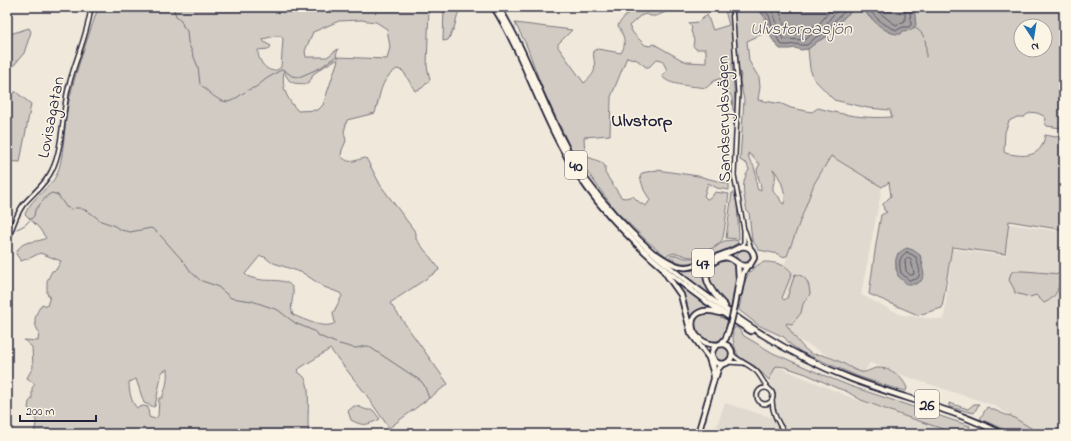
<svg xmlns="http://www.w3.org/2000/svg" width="1071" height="441" font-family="'Indie Flower',sans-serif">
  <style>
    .built { fill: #e0d9cf }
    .green { fill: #d1cbc3; stroke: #7a767f; fill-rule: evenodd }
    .water { fill: #a6a2a2; stroke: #716f79 }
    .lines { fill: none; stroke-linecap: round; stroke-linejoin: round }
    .shore { stroke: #575564; stroke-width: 1 }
    .stream { stroke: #716f79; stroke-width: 1 }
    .minor-casing { stroke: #22223b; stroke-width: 6 }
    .highway-casing { stroke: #22223b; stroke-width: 8 }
    .minor { stroke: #fcf5e5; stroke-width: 3 }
    .highway { stroke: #fcf5e5; stroke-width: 4.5 }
    .highway-bridge-casing { stroke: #22223b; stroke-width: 8; stroke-linecap: butt }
    .highway-bridge { stroke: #fcf5e5; stroke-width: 4.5 }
    .labels { text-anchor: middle; stroke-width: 3; stroke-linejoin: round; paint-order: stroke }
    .shield { fill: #fcf5e5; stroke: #63616e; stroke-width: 1 }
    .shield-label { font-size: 16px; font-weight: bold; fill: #22223b }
    .street-label { font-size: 17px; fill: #22223b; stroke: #fcf5e5 }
    .water-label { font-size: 18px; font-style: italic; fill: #575564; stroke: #fcf5e5 }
    .neighbourhood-label { font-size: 18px; font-weight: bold; fill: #22223b; stroke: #fcf5e5 }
  </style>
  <rect width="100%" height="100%" fill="#efe8db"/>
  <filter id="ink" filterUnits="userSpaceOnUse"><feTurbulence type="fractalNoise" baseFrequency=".025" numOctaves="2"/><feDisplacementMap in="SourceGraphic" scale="8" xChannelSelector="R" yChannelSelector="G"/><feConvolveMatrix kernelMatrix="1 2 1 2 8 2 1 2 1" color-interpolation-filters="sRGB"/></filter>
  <g filter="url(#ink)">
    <g class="built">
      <path d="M831,156L882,187L861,295L902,315L944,320L952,249L1006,256L1009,224L1064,232V434H1041L993,405L913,379L870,363L863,374L801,341L790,332L784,321L783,306L792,270L784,266L814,184Z"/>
      <path d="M776,366L857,400L966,434H714L725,403L770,417L777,412L769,380Z"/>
    </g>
    <g class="green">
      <path d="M97,7H429L427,66L430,80L422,88L415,91L403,71L397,69C379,81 381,94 375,113L347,120L344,132L346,141L342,150L341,156C350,166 356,159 366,158L381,186L416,233V239L438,267L439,270L390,303L448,384L389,428L365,393L330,349L300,368L297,371C299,373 303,375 304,377C312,387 306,420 309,434H34C36,422 39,416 28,408L29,402L32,399V388L35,384L27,378L33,367L32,347L24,340L38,341L39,332C32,322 35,314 42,304L47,306L50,296L47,294V281L52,271L56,270L61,261L40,253L32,257L21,261L16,254C21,238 36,244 46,238L39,228L25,214C32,197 51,188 57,174C64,158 64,128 67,111C73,77 86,44 97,11ZM361,20L376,22L387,29L390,47L387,59L337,57L336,56L338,49L327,57H306L305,51L313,32L339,21ZM275,36H281L283,39L281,67C270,78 257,61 258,50L269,49L271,46L264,42L263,39ZM335,60H338L323,105L318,110L298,111C287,99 281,88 284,71C290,85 292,83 307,84L312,78V75L325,66ZM260,256L265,257L271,262L303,273L324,287L340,293L342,296L333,313L335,323C324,330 304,319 293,315C289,306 294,299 293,290C291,278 270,281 262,280C257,279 251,278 247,276L245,274ZM167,369C168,380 166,388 162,398H159L158,416L155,419L149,417L148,407L143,406L137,408C131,402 129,391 129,382L136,379L144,403L154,407L155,406L162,372Z"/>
      <path d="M444,7H460L454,28L448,40L443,41Z"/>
      <path d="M674,7L673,9L656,16H651L646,14L640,16L629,26L633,33L645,45L650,46L654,44L682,60L688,62L706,63V49H696L693,46L694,40L691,31L692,28L689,23L698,22L707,15L713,30L729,25L724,7C748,7 763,2 769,31L747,41L749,61L756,73L759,77L760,87L758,100L782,104L791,108L812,112L818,108C843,115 866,119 892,117L890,110L868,108L834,100L814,79L810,69L808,49L818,41L830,35L838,23L856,7H862L869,17L892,33L903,31L914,20V7H1064V131L1061,128L1047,126L1044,122L1046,120L1045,117C1037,112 1031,110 1024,117H1017L1009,121L1005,132L1004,151L1005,153C1023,157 1042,159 1045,135L1056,137L1064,135V230L1009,221L1005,254L952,247L942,308L918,315L869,294L876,244L881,215L887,212L884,210L883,204L891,196L889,182L882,187L831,156L814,184L787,256L782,257L778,254L759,250L752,240L749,213L747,211C744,197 740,183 749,170L747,164L740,160L744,100L740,81L741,75L734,60L732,64L736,111H734L733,110L732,97L728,91L721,90V78L714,81L706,88C695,86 668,86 662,76L667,70L662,60L657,59L649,67H646L637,60L627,57L611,97L610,135L584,137L585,156L601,162L605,166V173L621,197L625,198L633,196L640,203L646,206L650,200L644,190L640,177L642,173L657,170L698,176L729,184V190L717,188L708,183L704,196L707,199L711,198L715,192L729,194C727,204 725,233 722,240C719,245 712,248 707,251C703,253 697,257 692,257C681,257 679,249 666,256L647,241L615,210L572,151L543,90L526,44L515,23L572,30L558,44V47L584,83C598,71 595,69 593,51L598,49L621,53C626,45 625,40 621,31C621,29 619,28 618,26C618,23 628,14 630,11L644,9L655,11ZM1021,26H1045V50H1021ZM748,153C754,157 755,161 760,164L757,169C757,176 762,187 761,190H758C755,184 757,177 755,171C754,162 749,164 748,153ZM773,169C780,176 787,193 784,204L782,203C780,201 780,198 779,197C776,194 773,194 773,189C772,181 779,180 773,169ZM898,253L920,255L923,265L896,270V260Z"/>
      <path d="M29,28L31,32L24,53L7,74V35Z"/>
      <path d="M16,92L31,104L20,162L7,161V93Z"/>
      <path d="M732,193H734L737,202L739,239L726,238Z"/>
      <path d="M734,240L738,241V243L721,252L707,255L691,263H682L669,258L670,256L676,255L685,258H694L709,252L724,241Z"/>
      <circle cx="744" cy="256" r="8"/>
      <path d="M726,259C729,260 732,261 734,263C742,272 734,299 732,310C721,301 695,274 717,262C719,261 723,260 726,259Z"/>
      <path d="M712,261L705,276L718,302L672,267C692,270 693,268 712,261Z"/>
      <path d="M764,262C773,262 787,264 792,273L782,298L784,300L787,298L795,274C807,276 809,283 810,294L803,304L801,313L792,324L787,323L786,324C793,334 802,349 812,354C815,355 819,354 822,355C826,356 832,358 836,360C845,363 852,370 861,372C866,373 871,369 876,368C891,367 902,376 907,388L906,391L893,388L857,376L801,352L790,344L784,337L758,325L739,310V308C744,288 742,271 764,262Z"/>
      <path d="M1013,271H1024L1061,274C1060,286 1057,298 1044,303L1036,295L1030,297L1015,293L1014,289L1009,280L1011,273Z"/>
      <path d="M677,282L702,303L709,307C700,309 694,311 690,321L680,288Z"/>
      <path d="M706,312L712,313L729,321L724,338C713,344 699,342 696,329C695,326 694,322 696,319C698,315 703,314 706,312Z"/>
      <path d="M736,327L740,330L744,336L773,353L823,375L850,386L970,426L967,434H958L907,417L861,400L846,391L837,388L806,374L785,367L776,366L769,380L755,366L739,357C734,348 732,338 733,329Z"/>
      <circle cx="721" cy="353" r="8"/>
      <path d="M949,403L968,409L974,404H979L974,413L949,407Z"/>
      <path d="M354,406C362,406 363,411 373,410L380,419C367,425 364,427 351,420L348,411Z"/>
      <path d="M987,407L1006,415L1011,416L1041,434H1015L980,419Z"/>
    </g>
    <g class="water">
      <path d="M752,7H856L838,23L830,35L818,41L808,49L801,50L795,48L790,49H780L777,46L771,37L766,17L761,12Z"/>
      <path d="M862,7H914L916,25L912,30L903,31L901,34C886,36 870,18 862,7Z"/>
      <path d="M907,248L913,250L920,255L924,275L921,281L916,284H907L898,276C895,262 893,254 907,248Z"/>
    </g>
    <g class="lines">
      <g class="shore">
        <path d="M760,7L769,15L773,30L780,43L782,45H789L795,44L801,45H807L816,37L827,32L835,20L850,7"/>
        <path d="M769,7C777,16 777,29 783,39L805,40L813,33L824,28L831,17L842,7"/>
        <path d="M777,7L780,12L787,33L803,34L810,28L820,23L833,7"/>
        <path d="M867,7C874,17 886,27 897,30L903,27H909L911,25L910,7"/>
        <path d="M873,7L890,21L896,25L905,21V7"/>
        <path d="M907,252L916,257C918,266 926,281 909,280L901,273C899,264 898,257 907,252Z"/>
        <path d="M908,258L911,260L914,273L913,275H910L906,271L905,261Z"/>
      </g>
      <g class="stream">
        <path d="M173,7L176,16L181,20L183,26L187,31L188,42L198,67L200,84"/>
        <path d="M914,27C927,35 926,42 926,57"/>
        <path d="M202,86C209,92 221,105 231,101C236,99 240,95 245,92"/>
        <path d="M248,90L256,87L266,79L281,70H284L292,76L299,77L320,68L335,57"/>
        <path d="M75,208H80"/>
        <path d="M82,209L88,211L101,221L113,225L121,230L130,232L151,228L157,232"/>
        <path d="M17,229L25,225L34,216L35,210L48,195L52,193L58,195L66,207L71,209"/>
        <path d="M160,235L183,261"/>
        <path d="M185,263L191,272L200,280"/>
        <path d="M202,281L217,286L231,298L252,301L278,310L295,323L314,331L319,336L336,343"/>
        <path d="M339,344C345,345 351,348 357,348C361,347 363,346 368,346L421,381L424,385L429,398"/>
      </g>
      <defs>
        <g id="minor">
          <path d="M732,7L738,93L734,175L744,230V243L741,247"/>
          <path d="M745,231L751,249"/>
          <path d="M7,245C11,231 15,217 23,205C33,193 46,184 52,170C63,148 62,114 68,89C74,62 88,35 91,7"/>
          <path d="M732,354C738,361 748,364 756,371C761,376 764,384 769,389"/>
          <path d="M727,362L743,363"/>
          <circle cx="765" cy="396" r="8"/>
          <path d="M772,400C772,412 778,424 786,434"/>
        </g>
        <g id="highway">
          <path d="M494,7C521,50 536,99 560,144C602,224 675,284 751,331"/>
          <path d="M498,7C533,62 548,126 586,180C623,231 671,271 722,307C735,316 748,326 762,334C790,352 821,367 852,379C902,398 954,409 1002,434"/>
          <path d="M656,254C682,272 687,270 714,258C723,254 732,252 740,247C748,245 754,250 754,258L750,265C736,270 734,252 719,259C693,270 713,294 725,306"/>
          <path d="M664,271L681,295L691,333L709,358L714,374"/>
          <path d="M739,293L743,273L747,266"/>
          <path d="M735,305L739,280L738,264"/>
          <path d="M721,344L726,338L730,326"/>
          <circle cx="722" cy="354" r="10"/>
          <path d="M717,345C685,344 682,301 720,313"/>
          <path d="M716,376L718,369L722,364"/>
          <path d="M698,434L714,379L713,359"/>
        </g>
      </defs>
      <use href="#minor" class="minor-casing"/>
      <use href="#highway" class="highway-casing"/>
      <use href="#minor" class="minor"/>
      <use href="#highway" class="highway"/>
      <defs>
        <path id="highway-bridge" d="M730,326L735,305"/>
      </defs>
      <use href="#highway-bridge" class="highway-bridge-casing"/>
      <use href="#highway-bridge" class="highway-bridge"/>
    </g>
  </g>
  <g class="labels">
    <g class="shield">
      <rect x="565" y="151" width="22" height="28" rx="3"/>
      <rect x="692" y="249" width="22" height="28" rx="3"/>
      <rect x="915" y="390" width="24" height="28" rx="3"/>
    </g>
    <g class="shield-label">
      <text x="576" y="171">40</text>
      <text x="703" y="269">47</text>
      <text x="927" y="410">26</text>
    </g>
    <g class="street-label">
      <text transform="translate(50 117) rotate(-79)" y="6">Lovisagatan</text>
      <text transform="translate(723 119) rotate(-91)" y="6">Sandserydsvägen</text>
    </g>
    <g class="water-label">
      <text x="801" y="34">Ulvstorpasjön</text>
    </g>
    <g class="neighbourhood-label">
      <text x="642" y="126">Ulvstorp</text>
    </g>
  </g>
  <rect width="1071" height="441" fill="none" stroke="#fcf5e5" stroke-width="24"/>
  <rect x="12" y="12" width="1047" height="417" fill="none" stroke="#22223b" stroke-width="1.5" filter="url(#ink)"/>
  <g transform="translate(1033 38) rotate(168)"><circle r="19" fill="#fcf5e5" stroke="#a5a1a1"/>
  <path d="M0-3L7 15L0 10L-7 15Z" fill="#1f6fb2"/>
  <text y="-6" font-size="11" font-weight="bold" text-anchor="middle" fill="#22223b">N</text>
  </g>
  <path d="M20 415v6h76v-6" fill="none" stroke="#22223b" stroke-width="2"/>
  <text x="26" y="415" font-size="12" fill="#22223b" stroke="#fcf5e5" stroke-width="3" paint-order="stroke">200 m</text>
</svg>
